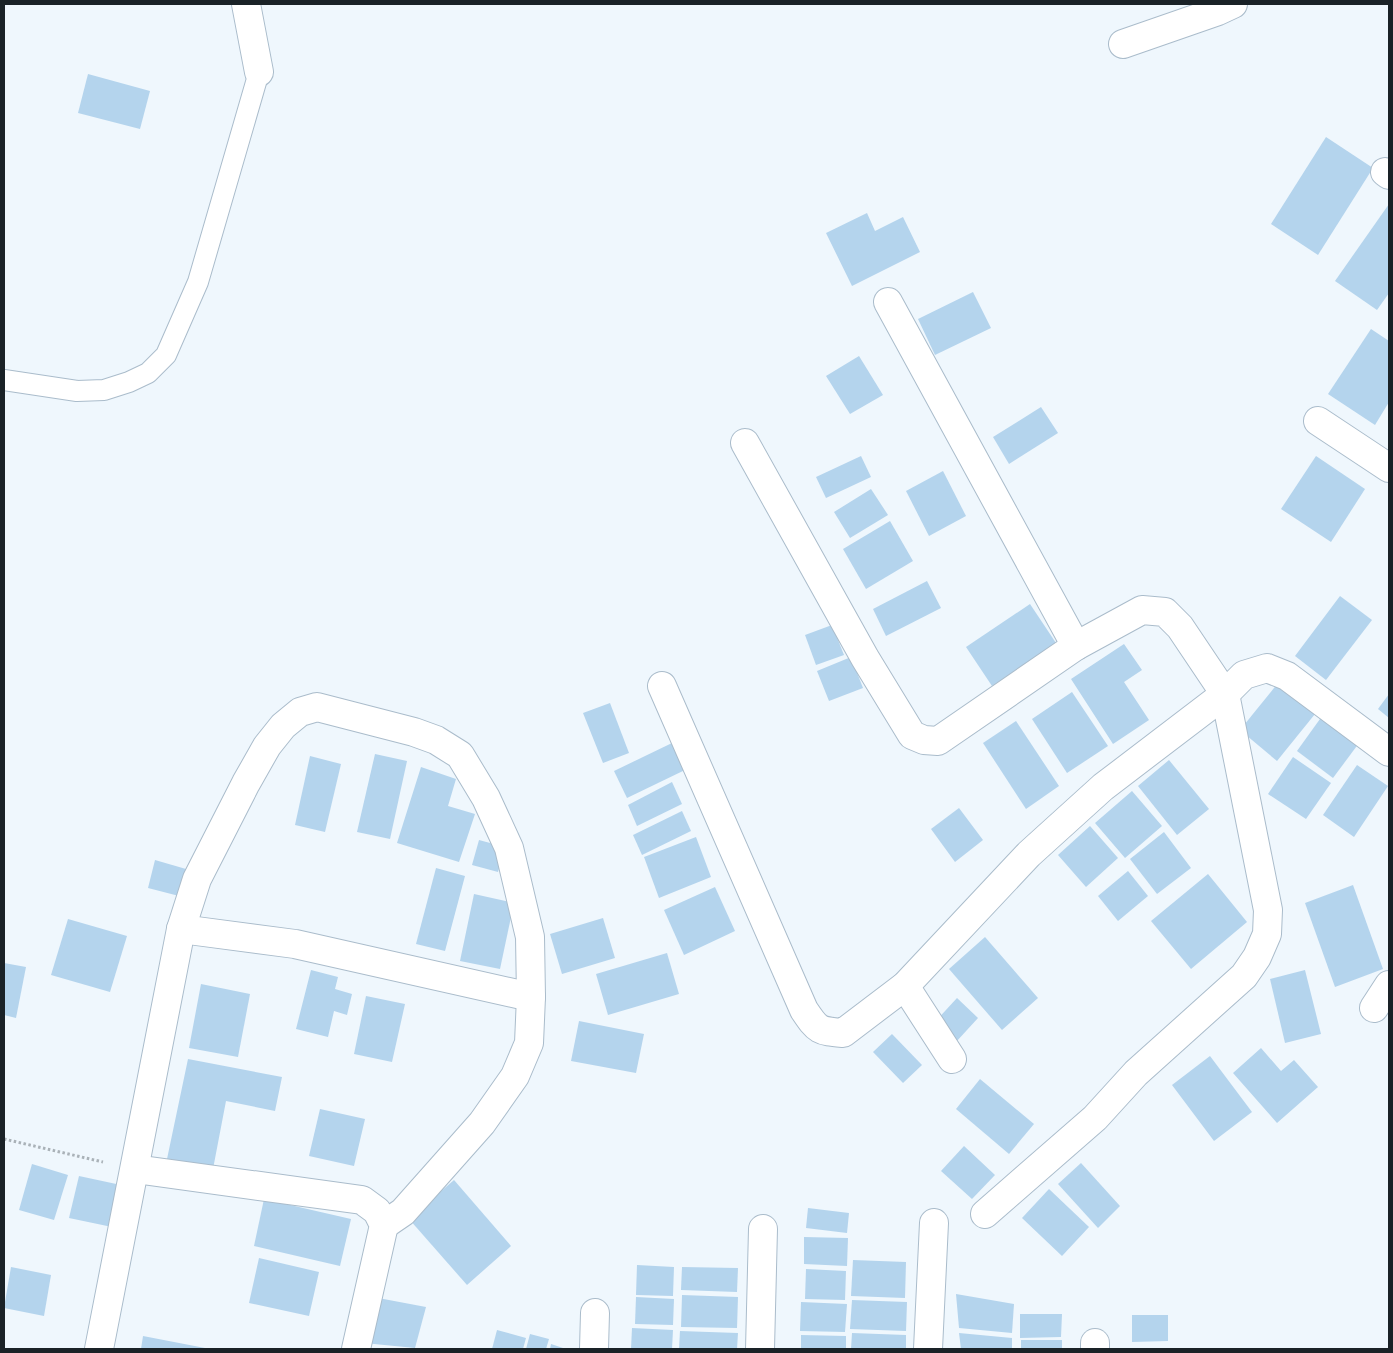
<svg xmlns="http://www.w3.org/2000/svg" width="1393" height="1353" font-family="'Titillium Web',sans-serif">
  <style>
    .building { fill: #b4d4ed }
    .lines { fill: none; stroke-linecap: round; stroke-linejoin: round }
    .service-casing { stroke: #aabccb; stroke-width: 22 }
    .minor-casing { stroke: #aabccb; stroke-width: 30 }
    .path { stroke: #aab2b8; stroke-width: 3; stroke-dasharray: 2.5 2.5; stroke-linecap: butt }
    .service { stroke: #fff; stroke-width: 20 }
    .minor { stroke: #fff; stroke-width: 28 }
  </style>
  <rect width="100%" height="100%" fill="#eff7fd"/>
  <g class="building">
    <path d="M88,74L150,91L140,129L78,113Z"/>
    <path d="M1326,137L1373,168L1318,255L1271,224Z"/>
    <path d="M1389,204V293L1377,310L1335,281Z"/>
    <path d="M867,213L875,231L903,217L920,252L852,286L826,233Z"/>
    <path d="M973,292L991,328L935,355L918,319Z"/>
    <path d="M1371,329L1389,341V402L1375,425L1328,394Z"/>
    <path d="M859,356L883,395L850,414L826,376Z"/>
    <path d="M1041,407L1058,433L1009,464L993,437Z"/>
    <path d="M861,456L871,477L826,498L816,477Z"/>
    <path d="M1316,456L1365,489L1331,542L1281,509Z"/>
    <path d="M943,471L966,516L929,536L906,491Z"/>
    <path d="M871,489L888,515L850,538L834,512Z"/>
    <path d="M890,521L913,561L866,589L843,549Z"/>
    <path d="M927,581L941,608L886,636L873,609Z"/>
    <path d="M1340,596L1372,620L1326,680L1295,656Z"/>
    <path d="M1030,604L1056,643L992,686L966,647Z"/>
    <path d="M832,625L844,655L816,665L805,635Z"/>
    <path d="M1124,644L1142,670L1124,682L1149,720L1113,744L1071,679Z"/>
    <path d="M851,657L863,688L829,701L817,671Z"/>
    <path d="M1278,683L1315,714L1277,761L1240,730Z"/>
    <path d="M1072,692L1108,746L1067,773L1032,719Z"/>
    <path d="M1389,694V718L1378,709Z"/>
    <path d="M610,703L629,753L603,763L583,713Z"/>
    <path d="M1325,712L1362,739L1333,778L1297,751Z"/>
    <path d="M1016,721L1059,786L1026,809L983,743Z"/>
    <path d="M672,743L685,770L627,798L614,771Z"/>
    <path d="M375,754L407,761L390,839L357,832Z"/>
    <path d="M310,756L341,764L325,832L295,825Z"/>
    <path d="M1293,757L1331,783L1306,819L1268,794Z"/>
    <path d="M1169,760L1209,809L1177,835L1138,786Z"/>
    <path d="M1357,765L1388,786L1354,837L1323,815Z"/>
    <path d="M421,767L456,779L448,806L475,814L459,862L397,843Z"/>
    <path d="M672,782L682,804L637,826L628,805Z"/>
    <path d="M1132,791L1162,826L1125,858L1095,823Z"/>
    <path d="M959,808L983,840L955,862L931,829Z"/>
    <path d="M682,811L691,831L642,855L633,835Z"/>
    <path d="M1090,826L1118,858L1086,887L1058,855Z"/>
    <path d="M1164,832L1191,868L1157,894L1130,859Z"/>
    <path d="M696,837L711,877L659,898L644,857Z"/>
    <path d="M479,840L505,847L498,872L472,865Z"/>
    <path d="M155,860L186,869L179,896L148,888Z"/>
    <path d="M436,868L465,876L445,951L416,944Z"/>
    <path d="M1128,871L1148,896L1118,921L1098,896Z"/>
    <path d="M1208,874L1247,922L1191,969L1151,921Z"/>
    <path d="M1353,885L1383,969L1335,987L1305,903Z"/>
    <path d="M715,887L735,931L684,955L664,910Z"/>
    <path d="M474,894L514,903L500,969L460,961Z"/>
    <path d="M603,918L615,958L562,974L550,934Z"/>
    <path d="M68,919L127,936L110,992L51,975Z"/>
    <path d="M985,937L1038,998L1002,1030L949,969Z"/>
    <path d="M667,953L679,994L608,1015L596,974Z"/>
    <path d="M4,963L26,967L16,1018L4,1015Z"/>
    <path d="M311,970L338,977L335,989L352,994L347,1015L334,1011L328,1037L296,1029Z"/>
    <path d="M1305,970L1321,1034L1285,1043L1270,979Z"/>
    <path d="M201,984L250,994L238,1057L189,1048Z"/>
    <path d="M366,996L405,1004L392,1062L354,1054Z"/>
    <path d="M957,998L978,1018L956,1042L934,1023Z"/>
    <path d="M579,1021L644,1034L636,1073L571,1061Z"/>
    <path d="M892,1034L922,1065L903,1083L873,1052Z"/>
    <path d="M1261,1048L1281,1071L1294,1060L1318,1087L1277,1123L1233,1073Z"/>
    <path d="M1210,1056L1252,1112L1214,1141L1172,1085Z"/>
    <path d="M188,1059L282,1077L275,1111L226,1101L213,1169L167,1159Z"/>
    <path d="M980,1079L1034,1124L1009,1154L956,1109Z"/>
    <path d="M320,1109L365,1119L354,1166L309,1156Z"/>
    <path d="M964,1146L995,1175L972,1199L941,1171Z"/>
    <path d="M1081,1163L1120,1206L1098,1228L1058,1184Z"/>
    <path d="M32,1164L68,1175L54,1220L19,1210Z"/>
    <path d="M79,1176L121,1185L112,1227L69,1218Z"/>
    <path d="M454,1180L511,1246L467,1285L409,1219Z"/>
    <path d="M1049,1189L1089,1227L1062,1256L1022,1218Z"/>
    <path d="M264,1199L351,1219L340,1266L254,1246Z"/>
    <path d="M808,1208L849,1213L847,1233L806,1228Z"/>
    <path d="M804,1237L848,1238L847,1266L804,1264Z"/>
    <path d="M259,1258L319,1272L309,1316L249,1303Z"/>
    <path d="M853,1260L906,1262L905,1298L851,1296Z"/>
    <path d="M637,1265L674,1267L673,1296L636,1295Z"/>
    <path d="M11,1267L51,1275L44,1316L4,1308Z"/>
    <path d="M682,1267L738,1268L737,1292L681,1290Z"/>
    <path d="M806,1269L846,1271L845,1300L805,1299Z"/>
    <path d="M956,1294L1014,1304L1012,1333L959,1328Z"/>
    <path d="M682,1295L738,1297L737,1328L681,1327Z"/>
    <path d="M373,1297L426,1307L415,1348L364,1343Z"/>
    <path d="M636,1297L674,1299L673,1325L635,1324Z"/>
    <path d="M852,1300L907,1302L906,1331L850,1329Z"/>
    <path d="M801,1302L847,1304L845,1332L800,1331Z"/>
    <path d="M1020,1314H1062L1061,1337L1020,1338Z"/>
    <path d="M1132,1315H1168V1341L1132,1342Z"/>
    <path d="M632,1328L673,1330L672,1349H631Z"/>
    <path d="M497,1330L526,1338L523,1349H492Z"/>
    <path d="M680,1331L738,1333L737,1349H679Z"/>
    <path d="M852,1333L906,1335V1349H851Z"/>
    <path d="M959,1333L1012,1338V1349H961Z"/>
    <path d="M530,1334L549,1339L546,1349H526Z"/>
    <path d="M801,1335L846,1336V1349H801Z"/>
    <path d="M143,1336L205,1348L204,1349H141Z"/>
    <rect x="1021" y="1340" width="41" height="9"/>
    <path d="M551,1344L566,1349H550Z"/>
  </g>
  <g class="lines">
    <defs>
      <path id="service" d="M4,380L77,391L104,390L129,382L148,373L166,355L198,282L259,72"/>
      <g id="minor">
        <path d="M246,4L259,72"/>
        <path d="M1123,44L1218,11L1233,4"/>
        <path d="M1385,172L1389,175"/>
        <path d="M888,302L1076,646"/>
        <path d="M1318,421L1389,468"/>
        <path d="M745,443L865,658L912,735L924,740L938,741L1076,646L1142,610L1165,612L1180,627L1225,694L1268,910L1267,934L1257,957L1244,976L1136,1073L1095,1118L985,1214"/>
        <path d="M662,686L804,1010C818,1031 819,1031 843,1033L905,986L1029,854L1103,787L1225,694L1244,675L1267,668L1287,676L1389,752"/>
        <path d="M181,929L295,944L531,997"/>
        <path d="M905,986L952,1059"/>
        <path d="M1374,1008L1389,985"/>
        <path d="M135,1169L362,1200L377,1211L384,1225L356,1349"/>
        <path d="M99,1349L181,929L197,879L246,783L267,746L283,726L300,712L317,707L414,732L436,740L460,755L486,798L509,848L530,937L531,997L529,1043L515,1076L482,1123L403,1212L384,1225"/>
        <path d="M594,1349L595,1313"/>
        <path d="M760,1349L763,1229"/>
        <path d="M928,1349L934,1223"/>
        <path d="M1095,1349V1343"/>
      </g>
    </defs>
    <use href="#service" class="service-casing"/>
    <use href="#minor" class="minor-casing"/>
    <path class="path" d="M4,1139L103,1162"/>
    <use href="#service" class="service"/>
    <use href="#minor" class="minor"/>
  </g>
  <rect width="1393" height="1353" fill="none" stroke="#1a2227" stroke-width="10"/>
</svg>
